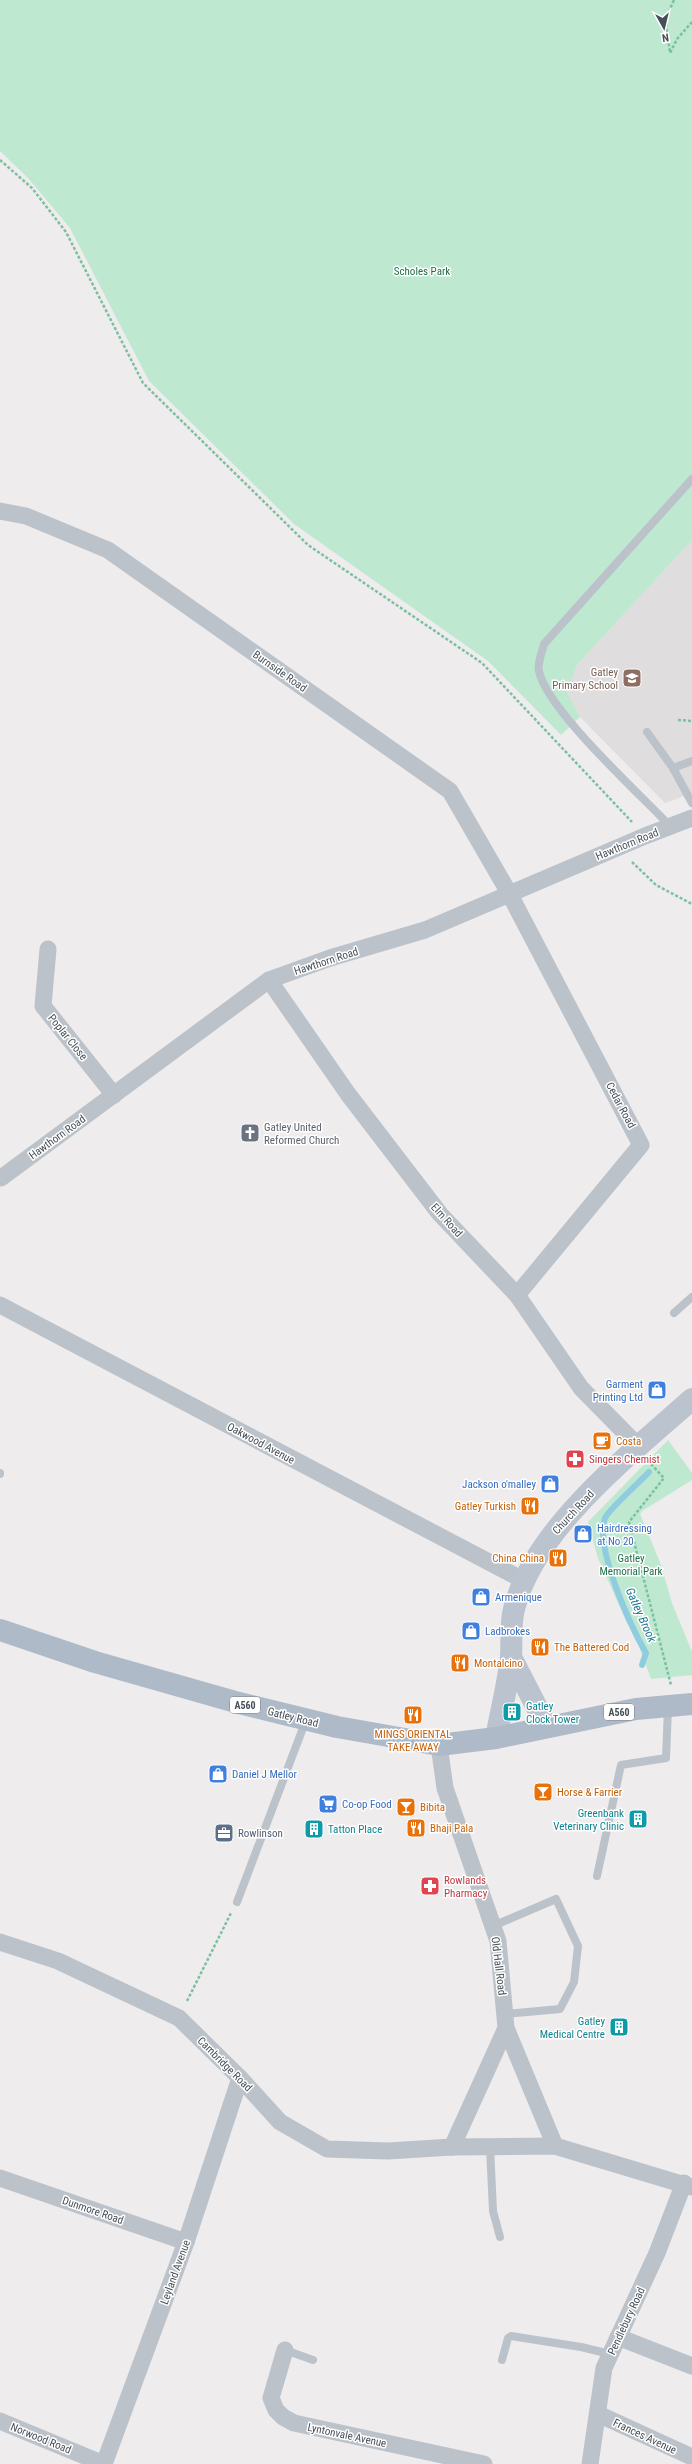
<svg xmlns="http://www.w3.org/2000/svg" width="692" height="2464" font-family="'Roboto Condensed',sans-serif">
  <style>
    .education { fill: #dfdddd }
    .green { fill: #bee8d0 }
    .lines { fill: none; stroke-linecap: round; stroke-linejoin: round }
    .stream { stroke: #90ccdf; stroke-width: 6 }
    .path { stroke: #7bc1a1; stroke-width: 2.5; stroke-dasharray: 3 2; stroke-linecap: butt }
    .lane { stroke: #bbc2c9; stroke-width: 8 }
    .street { stroke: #bbc2c9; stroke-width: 17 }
    .secondary { stroke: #bbc3ce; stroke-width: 22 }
    .primary { stroke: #aebac8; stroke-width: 22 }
    .labels { text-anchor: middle; stroke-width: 3; stroke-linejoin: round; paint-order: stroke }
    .shield { fill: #fff; stroke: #7e8389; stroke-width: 1 }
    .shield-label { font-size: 10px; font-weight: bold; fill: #464e56 }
    .park-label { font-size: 11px; fill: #216d4a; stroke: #fff }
    .street-label { font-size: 11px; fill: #464e56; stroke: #fff }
    .education-label { font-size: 11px; fill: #785e54; stroke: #fff; text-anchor: end }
    .worship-label { font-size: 11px; fill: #5b616d; stroke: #fff; text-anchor: start }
    .shop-label { font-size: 11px; fill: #366cbe; stroke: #fff; text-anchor: start }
    .food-label { font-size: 11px; fill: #c56008; stroke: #fff; text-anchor: start }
    .health-label { font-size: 11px; fill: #be3a42; stroke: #fff; text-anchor: start }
    .culture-label { font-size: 11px; fill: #0d838f; stroke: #fff; text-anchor: start }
    .service-label { font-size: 11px; fill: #4e5e75; stroke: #fff; text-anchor: start }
    .water-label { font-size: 12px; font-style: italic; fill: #1d7593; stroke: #fff }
  </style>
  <rect width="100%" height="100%" fill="#eeecec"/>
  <path class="education" d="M692,540V793L665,803L580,717L567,692L577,665Z"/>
  <g class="green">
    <path d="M0,0H692V540L577,665L567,692L580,717L561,735L488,661L294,524L149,381L70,228L28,178L0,151Z"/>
    <path d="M668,1440L692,1473V1480L642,1511L640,1514L661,1565L672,1603L692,1652V1675L651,1679L630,1622L627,1623L598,1558L588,1522Z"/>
  </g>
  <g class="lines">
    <path class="stream" d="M642,1665L646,1653C631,1627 594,1547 605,1518C609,1509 641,1481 649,1472"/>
    <g class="path">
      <path d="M674,0C662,26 667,27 670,53L677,39L692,22"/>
      <path d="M0,160L32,188L66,232L143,383L308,545L482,663L632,822"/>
      <path d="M678,720L692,721"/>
      <path d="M632,862L656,885L692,904"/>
      <path d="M651,1464L664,1478L629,1522L671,1685"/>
      <path d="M187,2001L231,1913"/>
    </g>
    <g class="lane">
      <path d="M647,732L673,768L692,803"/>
      <path d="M673,768L692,761"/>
      <path d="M670,826C641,795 546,709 539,671C537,664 542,652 544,644L692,479"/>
      <path d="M674,1313L692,1297"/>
      <path d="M0,1473V1474"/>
      <path d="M597,1876L621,1765L666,1758L668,1707"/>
      <path d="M237,1902L306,1720"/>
      <path d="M493,1926L556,1899L578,1946L574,1982L560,2009L505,2014"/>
      <path d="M490,2147L493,2211L500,2237"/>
      <path d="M285,2350L313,2360"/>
      <path d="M502,2360L508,2338L511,2336L581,2347L610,2354"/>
    </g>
    <g class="street">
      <path d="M0,511L26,516L108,550L450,791L509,893L641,1145L517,1295"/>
      <path d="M48,949L43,1006L114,1095"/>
      <path d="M269,980L348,1094L440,1214L517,1295L581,1388L639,1447"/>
      <path d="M1,1178L269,980L330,958L425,930L645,836L692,818"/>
      <path d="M0,1305L523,1580"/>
      <path d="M439,1745L445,1788L498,1941L506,2028L555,2146"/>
      <path d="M0,1942L58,1961L179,2018L240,2078L280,2122L327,2149L388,2151L452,2147L555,2146L692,2187"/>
      <path d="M452,2147L506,2028"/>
      <path d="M0,2178L186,2242"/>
      <path d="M618,2337L692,2366"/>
      <path d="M285,2350L271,2398L276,2410L283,2417L294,2423L484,2464"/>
      <path d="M598,2414L692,2457"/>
      <path d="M0,2421L104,2464"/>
      <path d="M104,2464L186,2242L240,2078"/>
      <path d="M590,2464L604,2368L657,2253L684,2183"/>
    </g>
    <g class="secondary">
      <path d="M511,1657L547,1727"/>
      <path d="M496,1738C501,1711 508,1684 511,1657C512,1641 510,1624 514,1609C534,1528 632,1453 692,1399"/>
    </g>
    <path class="primary" d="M0,1630L95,1662L239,1703L337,1727L439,1745L496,1738L636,1709L692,1704"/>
  </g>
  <defs>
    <symbol id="school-square" viewBox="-11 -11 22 22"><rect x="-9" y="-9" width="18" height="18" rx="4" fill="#8d6e63" stroke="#fff"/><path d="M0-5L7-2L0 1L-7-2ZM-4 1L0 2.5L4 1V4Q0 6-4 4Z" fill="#fff"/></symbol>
    <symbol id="church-square" viewBox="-11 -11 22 22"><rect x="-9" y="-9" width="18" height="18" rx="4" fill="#6b7280" stroke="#fff"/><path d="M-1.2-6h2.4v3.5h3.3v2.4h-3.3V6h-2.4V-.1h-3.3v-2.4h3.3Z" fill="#fff"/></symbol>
    <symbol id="shop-square" viewBox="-11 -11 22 22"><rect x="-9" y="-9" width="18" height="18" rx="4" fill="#3f7fe0" stroke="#fff"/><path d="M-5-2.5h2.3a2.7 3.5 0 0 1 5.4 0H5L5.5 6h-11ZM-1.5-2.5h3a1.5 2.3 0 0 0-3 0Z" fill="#fff"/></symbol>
    <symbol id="cafe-square" viewBox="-11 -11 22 22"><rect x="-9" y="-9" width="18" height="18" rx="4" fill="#e8710a" stroke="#fff"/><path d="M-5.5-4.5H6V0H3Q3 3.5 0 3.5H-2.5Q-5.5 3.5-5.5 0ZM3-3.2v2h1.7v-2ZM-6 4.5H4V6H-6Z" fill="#fff"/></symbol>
    <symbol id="pharmacy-square" viewBox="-11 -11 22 22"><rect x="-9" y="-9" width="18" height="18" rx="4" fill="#e0444e" stroke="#fff"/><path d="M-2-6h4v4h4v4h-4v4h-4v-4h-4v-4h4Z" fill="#fff"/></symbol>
    <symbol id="restaurant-square" viewBox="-11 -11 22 22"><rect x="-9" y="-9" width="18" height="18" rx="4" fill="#e8710a" stroke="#fff"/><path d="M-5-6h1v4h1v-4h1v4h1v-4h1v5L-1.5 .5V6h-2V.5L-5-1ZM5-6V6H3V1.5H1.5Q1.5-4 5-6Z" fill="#fff"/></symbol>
    <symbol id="building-square" viewBox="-11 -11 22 22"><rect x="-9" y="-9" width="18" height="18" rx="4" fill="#0f9aa8" stroke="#fff"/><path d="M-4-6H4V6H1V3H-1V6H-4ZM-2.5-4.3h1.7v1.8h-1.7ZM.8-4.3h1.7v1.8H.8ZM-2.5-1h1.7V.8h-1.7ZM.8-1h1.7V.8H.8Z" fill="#fff"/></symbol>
    <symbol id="bar-square" viewBox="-11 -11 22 22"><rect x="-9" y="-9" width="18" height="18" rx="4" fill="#e8710a" stroke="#fff"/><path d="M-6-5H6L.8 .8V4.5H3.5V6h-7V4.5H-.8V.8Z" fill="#fff"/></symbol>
    <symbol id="supermarket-square" viewBox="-11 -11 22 22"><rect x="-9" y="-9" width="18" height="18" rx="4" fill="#3f7fe0" stroke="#fff"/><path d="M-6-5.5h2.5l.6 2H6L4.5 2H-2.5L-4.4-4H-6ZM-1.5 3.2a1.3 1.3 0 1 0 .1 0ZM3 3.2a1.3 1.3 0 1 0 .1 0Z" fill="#fff"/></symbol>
    <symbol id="office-square" viewBox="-11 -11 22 22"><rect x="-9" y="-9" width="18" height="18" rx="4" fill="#5c6f8a" stroke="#fff"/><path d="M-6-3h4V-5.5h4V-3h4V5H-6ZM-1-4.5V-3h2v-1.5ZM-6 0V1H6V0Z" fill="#fff"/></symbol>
  </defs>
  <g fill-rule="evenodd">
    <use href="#school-square" x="621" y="667" width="22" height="22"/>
    <use href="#church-square" x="239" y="1122" width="22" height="22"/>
    <use href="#shop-square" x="646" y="1379" width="22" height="22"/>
    <use href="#cafe-square" x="591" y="1430" width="22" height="22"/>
    <use href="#pharmacy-square" x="564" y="1448" width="22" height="22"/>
    <use href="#shop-square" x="539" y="1473" width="22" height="22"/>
    <use href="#restaurant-square" x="519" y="1495" width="22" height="22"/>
    <use href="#shop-square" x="572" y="1523" width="22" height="22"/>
    <use href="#restaurant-square" x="547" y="1547" width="22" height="22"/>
    <use href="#shop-square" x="470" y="1586" width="22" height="22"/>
    <use href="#shop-square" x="460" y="1620" width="22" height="22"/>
    <use href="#restaurant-square" x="529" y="1636" width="22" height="22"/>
    <use href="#restaurant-square" x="449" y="1652" width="22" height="22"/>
    <use href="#building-square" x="501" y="1701" width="22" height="22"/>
    <use href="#restaurant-square" x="402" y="1704" width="22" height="22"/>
    <use href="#shop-square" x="207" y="1763" width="22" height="22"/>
    <use href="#bar-square" x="532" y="1781" width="22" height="22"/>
    <use href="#supermarket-square" x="317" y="1793" width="22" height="22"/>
    <use href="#bar-square" x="395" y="1796" width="22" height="22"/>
    <use href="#building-square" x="627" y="1808" width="22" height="22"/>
    <use href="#restaurant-square" x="405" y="1817" width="22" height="22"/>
    <use href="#building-square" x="303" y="1818" width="22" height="22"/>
    <use href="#office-square" x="213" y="1822" width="22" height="22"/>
    <use href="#pharmacy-square" x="419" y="1875" width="22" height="22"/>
    <use href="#building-square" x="608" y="2016" width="22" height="22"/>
  </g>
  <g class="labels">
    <g class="shield">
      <rect x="230" y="1697" width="30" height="16" rx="3"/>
      <rect x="604" y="1704" width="30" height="16" rx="3"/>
    </g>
    <g class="shield-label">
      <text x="245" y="1709">A560</text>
      <text x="619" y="1716">A560</text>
    </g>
    <g class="park-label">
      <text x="422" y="275">Scholes Park</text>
      <text x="631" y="1562">Gatley<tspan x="631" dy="13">Memorial Park</tspan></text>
    </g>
    <g class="street-label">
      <text transform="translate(280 671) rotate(35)" y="4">Burnside Road</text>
      <text transform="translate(627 844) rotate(-22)" y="4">Hawthorn Road</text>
      <text transform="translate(326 961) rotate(-18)" y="4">Hawthorn Road</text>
      <text transform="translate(68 1037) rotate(51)" y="4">Poplar Close</text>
      <text transform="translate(621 1105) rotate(62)" y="4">Cedar Road</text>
      <text transform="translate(57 1137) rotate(-36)" y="4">Hawthorn Road</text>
      <text transform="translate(447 1220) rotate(48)" y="4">Elm Road</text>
      <text transform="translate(261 1443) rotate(28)" y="4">Oakwood Avenue</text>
      <text transform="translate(573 1512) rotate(-47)" y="4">Church Road</text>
      <text transform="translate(293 1717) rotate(14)" y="4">Gatley Road</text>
      <text transform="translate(499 1966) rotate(83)" y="4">Old Hall Road</text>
      <text transform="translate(225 2064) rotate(45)" y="4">Cambridge Road</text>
      <text transform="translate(93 2210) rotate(19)" y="4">Dunmore Road</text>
      <text transform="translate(175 2272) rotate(-70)" y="4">Leyland Avenue</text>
      <text transform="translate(626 2321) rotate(-65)" y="4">Pendlebury Road</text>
      <text transform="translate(347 2435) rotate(12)" y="4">Lyntonvale Avenue</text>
      <text transform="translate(645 2436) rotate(25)" y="4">Frances Avenue</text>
      <text transform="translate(41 2438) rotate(22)" y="4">Norwood Road</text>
    </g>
    <g class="education-label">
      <text x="618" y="676">Gatley<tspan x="618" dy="13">Primary School</tspan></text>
    </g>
    <g class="worship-label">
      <text x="264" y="1131">Gatley United<tspan x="264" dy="13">Reformed Church</tspan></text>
    </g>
    <g class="shop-label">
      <text x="643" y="1388" text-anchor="end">Garment<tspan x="643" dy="13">Printing Ltd</tspan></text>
      <text x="536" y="1488" text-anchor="end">Jackson o'malley</text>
      <text x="597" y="1532">Hairdressing<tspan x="597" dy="13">at No 20</tspan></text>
      <text x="495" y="1601">Armenique</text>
      <text x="485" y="1635">Ladbrokes</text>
      <text x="232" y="1778">Daniel J Mellor</text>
      <text x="342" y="1808">Co-op Food</text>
    </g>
    <g class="food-label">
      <text x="616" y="1445">Costa</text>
      <text x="516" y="1510" text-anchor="end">Gatley Turkish</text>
      <text x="544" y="1562" text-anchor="end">China China</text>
      <text x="554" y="1651">The Battered Cod</text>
      <text x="474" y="1667">Montalcino</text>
      <text x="413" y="1738" text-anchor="middle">MINGS ORIENTAL<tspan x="413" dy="13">TAKE AWAY</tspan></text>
      <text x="557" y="1796">Horse &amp; Farrier</text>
      <text x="420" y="1811">Bibita</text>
      <text x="430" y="1832">Bhaji Pala</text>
    </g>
    <g class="health-label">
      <text x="589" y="1463">Singers Chemist</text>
      <text x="444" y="1884">Rowlands<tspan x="444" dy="13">Pharmacy</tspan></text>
    </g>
    <g class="culture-label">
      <text x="526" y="1710">Gatley<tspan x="526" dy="13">Clock Tower</tspan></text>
      <text x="624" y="1817" text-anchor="end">Greenbank<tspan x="624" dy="13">Veterinary Clinic</tspan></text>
      <text x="328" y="1833">Tatton Place</text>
      <text x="605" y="2025" text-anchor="end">Gatley<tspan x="605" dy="13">Medical Centre</tspan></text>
    </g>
    <g class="service-label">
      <text x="238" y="1837">Rowlinson</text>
    </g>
    <g class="water-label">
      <text transform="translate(641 1615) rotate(66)" y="4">Gatley Brook</text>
    </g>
  </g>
  <g transform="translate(664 28) rotate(172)" stroke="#ffffff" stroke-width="3" paint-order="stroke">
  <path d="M0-3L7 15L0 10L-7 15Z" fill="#464e56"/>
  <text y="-6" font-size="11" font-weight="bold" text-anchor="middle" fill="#464e56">N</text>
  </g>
</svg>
